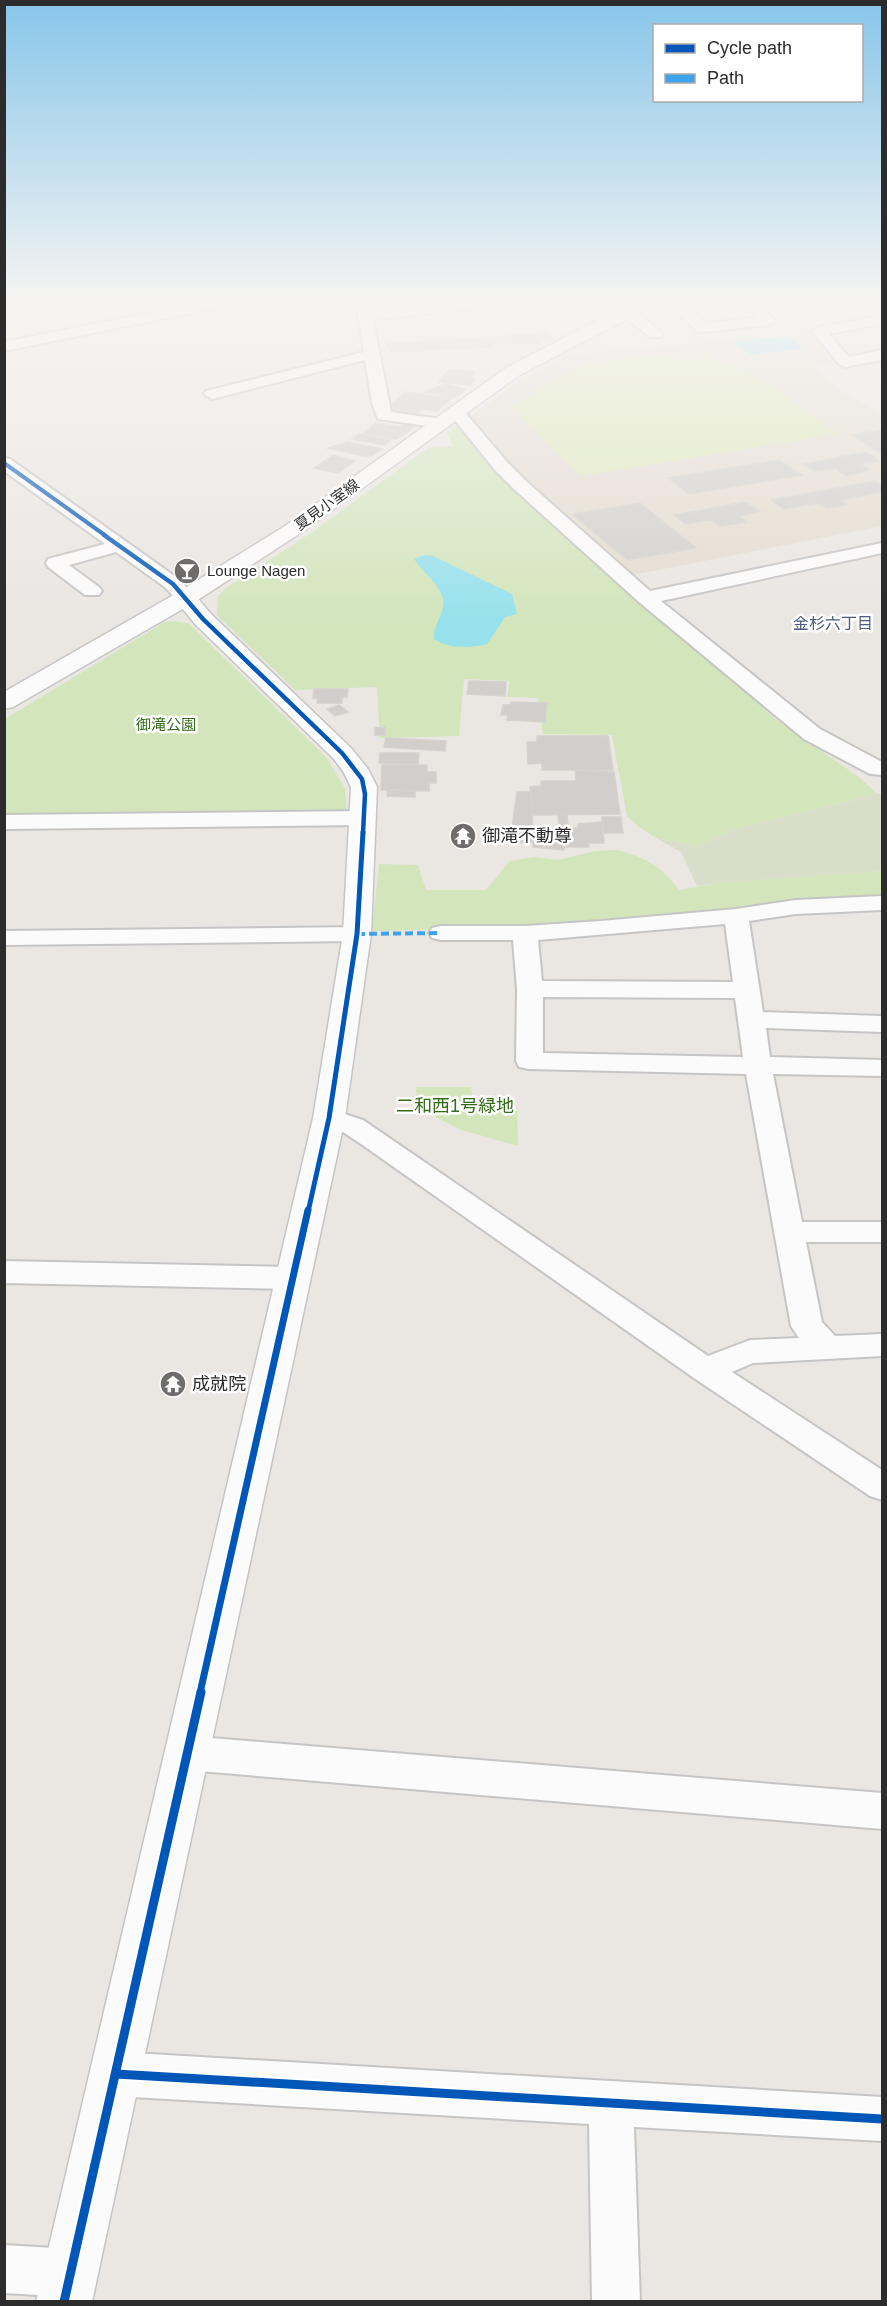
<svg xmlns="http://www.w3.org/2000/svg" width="887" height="2306" font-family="Helvetica,'Noto Sans JP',sans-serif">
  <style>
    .education { fill: #e5dcd0 }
    .green { fill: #d2e5bb }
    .cemetery { fill: #d9deca }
    .pitch { fill: #dde9b9 }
    .water { fill: #96e1ec }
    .building { fill: #d1cecb; stroke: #d5d2ce; stroke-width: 1.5 }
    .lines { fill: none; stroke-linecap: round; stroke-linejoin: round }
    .minor-casing { stroke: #c6c5c5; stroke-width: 4 }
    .tertiary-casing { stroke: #c6c5c5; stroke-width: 3 }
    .secondary-casing { stroke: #c6c5c5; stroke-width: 3 }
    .minor { fill: #fcfbfb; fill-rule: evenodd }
    .tertiary { fill: #fcfbfb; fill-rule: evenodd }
    .secondary { fill: #fcfbfb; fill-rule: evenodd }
    .quiet { stroke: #3ea3eb; stroke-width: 4; stroke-dasharray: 8 4; stroke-linecap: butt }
    .cycleway-far4-casing { stroke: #fff; stroke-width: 6 }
    .cycleway-far3-casing { stroke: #fff; stroke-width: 8 }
    .cycleway-far2-casing { stroke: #fff; stroke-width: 9 }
    .cycleway-far1-casing { stroke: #fff; stroke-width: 10 }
    .cycleway-casing { stroke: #fff; stroke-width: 13 }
    .cycleway-far4 { stroke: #0057b8; stroke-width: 4 }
    .cycleway-far3 { stroke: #0057b8; stroke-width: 4.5 }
    .cycleway-far2 { stroke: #0057b8; stroke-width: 5 }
    .cycleway-far1 { stroke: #0057b8; stroke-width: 7 }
    .cycleway { stroke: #0057b8; stroke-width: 9 }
    .labels { text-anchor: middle; stroke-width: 5; stroke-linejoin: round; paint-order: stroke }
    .far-street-label { font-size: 15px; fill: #2c2c2c; stroke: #fff }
    .far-poi-label { font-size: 15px; fill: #2c2c2c; stroke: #fff; text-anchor: start }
    .far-park-label { font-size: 15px; fill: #366b1a; stroke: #fff }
    .far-neighbourhood-label { font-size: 16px; fill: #4c5b7e; stroke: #fff }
    .poi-label { font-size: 18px; fill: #2c2c2c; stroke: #fff; text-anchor: start }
    .park-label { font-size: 18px; fill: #366b1a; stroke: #fff }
  </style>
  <rect width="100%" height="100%" fill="#eae6e2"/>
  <path class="education" d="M812,330L835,361L811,366L846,394L882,414V526L628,576L508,465L470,417L518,382L569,354L657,347Z"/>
  <g class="green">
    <path d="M462,423L541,511L635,600L729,677L775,719L859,777L877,794L736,829L697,846L656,838L639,827L627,816L612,735L543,734L538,698L507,697L510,681L464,679L459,736L380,738L377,687L295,690L217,615L218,596L226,588L311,533L428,448L453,446L447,433Z"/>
    <path d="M174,621L188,623L326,757L345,788L347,811L5,817V719L165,622Z"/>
    <path d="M618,850C647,859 660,865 679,890L725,882L882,871V900L793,903L732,913L537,927L372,931L379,864L418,865L426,890H486L510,861L534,857L558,860L595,851Z"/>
    <path d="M416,1087H471L473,1099L517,1110L518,1146L462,1130L417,1108Z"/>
  </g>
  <path class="cemetery" d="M882,793V871L725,882L697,886L681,852L656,838L697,846L736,829Z"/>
  <path class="pitch" d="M700,351L721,365H737L762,379L837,434L581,476L510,406L589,363Z"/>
  <g class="water">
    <path d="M787,336L804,348L750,355L733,342Z"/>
    <path d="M424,555L433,556L512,594L517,614L505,617L487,644C470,648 449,649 434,639C433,626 441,619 443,607C447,589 422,572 414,559Z"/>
  </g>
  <g class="building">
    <path d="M548,333L553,340L539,341L541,344H495L492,345L493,347L391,352L387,344Z"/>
    <path d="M449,369L475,372L472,375L446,373Z"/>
    <path d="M445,374L472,376L470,378L475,379L471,385L439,382Z"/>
    <path d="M446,384L466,389L456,397L423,392Z"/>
    <path d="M405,392L452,398L437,411L421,409L418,413L392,409L396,406L391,405Z"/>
    <path d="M407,422L417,424L406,433L372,426L377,423L400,427Z"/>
    <path d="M372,427L404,434L396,439L363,433Z"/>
    <path d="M882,430V454L853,435Z"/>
    <path d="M359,434L391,440L385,445L352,439Z"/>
    <path d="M347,442L382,449L372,456H364L328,448Z"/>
    <path d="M866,452L879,461L861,464L870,470L846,476L835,468L815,471L803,464Z"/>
    <path d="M333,455L355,461L338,473L314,468Z"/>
    <path d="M779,460L802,475L689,494L668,478Z"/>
    <path d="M875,481L882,486V492L840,500L847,505L827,508L816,503L784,509L771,500Z"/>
    <path d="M745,502L760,511L739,516L747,522L720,526L711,520L686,524L674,515Z"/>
    <path d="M640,503L696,548L627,560L572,514Z"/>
    <path d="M469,681L506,682L505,696L467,694Z"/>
    <path d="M314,689H348L347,697H342V703H317L318,698H313Z"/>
    <path d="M511,702L547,703L545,722L507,720L508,715H501L503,705H510Z"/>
    <path d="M339,705L348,712L335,716L327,709Z"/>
    <path d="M385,727V735H375V728Z"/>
    <path d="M537,736H608L613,770H542V763L528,764L527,742H537Z"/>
    <path d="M386,738L446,741L445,751L384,747Z"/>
    <path d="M380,753H419L418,764L379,763Z"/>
    <path d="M382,765H427V772H436V783H429V791L381,790Z"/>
    <path d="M575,770L614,772L620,814L533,815L530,787L541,786V781H576Z"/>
    <path d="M388,790L415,791V797L387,796Z"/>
    <path d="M517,792H531L533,842L501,843V828H512Z"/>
    <path d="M558,814H567L568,827H559Z"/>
    <path d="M602,817H621L623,833H603Z"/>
    <path d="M602,822L604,843H588L589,847H564V850L533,847L532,827L578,828V824Z"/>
  </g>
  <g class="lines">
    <defs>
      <g id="minor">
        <path d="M204,302H233L226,306L4,351V342Z"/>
        <path d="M356,302H370L372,311L455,302H502L495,306L373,320L391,412L448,420L450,423L448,426L442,428L378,419L372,403L365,360L212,399L204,394L206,391L364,352Z"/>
        <path d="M667,302H725L718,306L690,309L705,323L756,318L739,302H755L776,321L769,325L702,332L697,331Z"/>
        <path d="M627,308L632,309L660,331L662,334L660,337H650L622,315L620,312L622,309Z"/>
        <path d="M882,316V324L829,334L849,357L882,350V360L845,367L840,365L812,331L819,327Z"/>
        <path d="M457,408L463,410L507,462L527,482L650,591L882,543V553L661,601L820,729L882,762V775L870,774L804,739L639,602L515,490L495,470L449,413Z"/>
        <path d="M4,458L10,459L180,580L195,598L192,602H178L166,588L116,552L69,565L99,587L102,591L99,595H85L48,567L46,563L48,559L105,544L4,471Z"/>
        <path d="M364,811L372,813L375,818L372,823L364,825L4,829V815Z"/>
        <path d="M882,896V910L796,914L749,921L763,1012L882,1016V1032L766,1028L770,1057L882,1060V1076L773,1074L802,1222H882V1242H806L822,1322L835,1336L882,1334V1356L753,1363L732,1372L882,1470V1500L870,1496L694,1378L364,1146L343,1132L319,1124L315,1118L319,1112L329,1109L363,1120L708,1356L750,1340L799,1338L791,1326L746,1074L529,1069L519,1067L516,1061L517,989L513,940H441L432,938L429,933L432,928L441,926H525L601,921L736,909L796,900ZM725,924L733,982L542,981L538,940ZM543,997L735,998L743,1057L543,1053Z"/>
        <path d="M357,927L366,929L369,934L366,939L357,941L4,945V931Z"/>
        <path d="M4,1261L293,1267L304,1270L308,1278L304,1286L293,1289L4,1283Z"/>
        <path d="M187,1736L882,1793V1829L187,1770L173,1765L168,1753L173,1741Z"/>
        <path d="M116,2052L882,2097V2141L634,2127L640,2302H592L589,2124L116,2096L100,2090L94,2074L100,2058Z"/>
        <path d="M4,2245L71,2249L88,2256L95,2273L88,2290L71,2297L4,2293Z"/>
      </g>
      <path id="tertiary" d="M185,591L193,593L211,614L351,748L368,769L377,787L371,934L345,1118L92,2302H36L313,1118L343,934L351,787L343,771L333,758L195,624L174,598L177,593Z"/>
      <path id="secondary" d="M633,302H654L652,306L518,376L299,534L193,603L13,707L4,709V692L177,593L285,526L506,368Z"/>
    </defs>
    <use href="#minor" class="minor-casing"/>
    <use href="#tertiary" class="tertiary-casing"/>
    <use href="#secondary" class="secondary-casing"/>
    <use href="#minor" class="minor"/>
    <use href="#tertiary" class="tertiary"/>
    <use href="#secondary" class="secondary"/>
    <path class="quiet" d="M357,934L441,933"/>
    <defs>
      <path id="cycleway-far4" d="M4,463L106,536"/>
      <path id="cycleway-far3" d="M104,535L173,584L203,619L342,753L362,779L365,794L363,833"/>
      <path id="cycleway-far2" d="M308,1212L329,1118L357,934L363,832"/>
      <path id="cycleway-far1" d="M200,1693L308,1210"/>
      <g id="cycleway">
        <path d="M116,2074L882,2119"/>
        <path d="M64,2302L201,1692"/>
      </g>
    </defs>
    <use href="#cycleway-far4" class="cycleway-far4-casing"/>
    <use href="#cycleway-far3" class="cycleway-far3-casing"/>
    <use href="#cycleway-far2" class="cycleway-far2-casing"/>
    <use href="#cycleway-far1" class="cycleway-far1-casing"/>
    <use href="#cycleway" class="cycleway-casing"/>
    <use href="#cycleway-far4" class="cycleway-far4"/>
    <use href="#cycleway-far3" class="cycleway-far3"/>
    <use href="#cycleway-far2" class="cycleway-far2"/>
    <use href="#cycleway-far1" class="cycleway-far1"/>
    <use href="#cycleway" class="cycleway"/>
  </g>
  <linearGradient id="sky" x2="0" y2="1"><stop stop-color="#87c6ea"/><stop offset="0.48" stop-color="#f6f4f2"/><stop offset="1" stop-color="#f6f4f2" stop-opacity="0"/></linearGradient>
  <rect width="887" height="625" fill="url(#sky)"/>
  <defs>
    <symbol id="bar-disc" viewBox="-11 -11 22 22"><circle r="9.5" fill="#6e6d6c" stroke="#fff"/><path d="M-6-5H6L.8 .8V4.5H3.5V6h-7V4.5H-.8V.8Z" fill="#fff"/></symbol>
    <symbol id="temple-disc" viewBox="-11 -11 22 22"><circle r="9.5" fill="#6e6d6c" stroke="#fff"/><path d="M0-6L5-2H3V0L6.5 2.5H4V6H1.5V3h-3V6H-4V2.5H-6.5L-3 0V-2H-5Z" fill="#fff"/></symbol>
  </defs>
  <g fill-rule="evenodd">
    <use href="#bar-disc" x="172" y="556" width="30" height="30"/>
    <use href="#temple-disc" x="448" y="821" width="30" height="30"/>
    <use href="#temple-disc" x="158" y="1369" width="30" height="30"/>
  </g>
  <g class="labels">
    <g class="far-street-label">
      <text transform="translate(327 505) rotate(-36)" y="5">夏見小室線</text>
    </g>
    <g class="far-poi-label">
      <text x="207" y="576">Lounge Nagen</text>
    </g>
    <g class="far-park-label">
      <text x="166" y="730">御滝公園</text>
    </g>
    <g class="far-neighbourhood-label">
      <text x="833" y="629">金杉六丁目</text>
    </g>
    <g class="poi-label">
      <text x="482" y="842">御滝不動尊</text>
      <text x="192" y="1390">成就院</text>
    </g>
    <g class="park-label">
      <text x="455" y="1112">二和西1号緑地</text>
    </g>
  </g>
  <rect width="887" height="2306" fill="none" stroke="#2c2c2c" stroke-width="12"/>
  <rect x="653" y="24" width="210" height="78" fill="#ffffff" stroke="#ababab" stroke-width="1.5"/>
  <rect x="665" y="44" width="30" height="9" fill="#0057b8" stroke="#ababab" stroke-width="1.5"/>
  <text x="707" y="54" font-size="18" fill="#2c2c2c">Cycle path</text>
  <rect x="665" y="74" width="30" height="9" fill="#3ea3eb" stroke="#ababab" stroke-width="1.5"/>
  <text x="707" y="84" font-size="18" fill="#2c2c2c">Path</text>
</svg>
